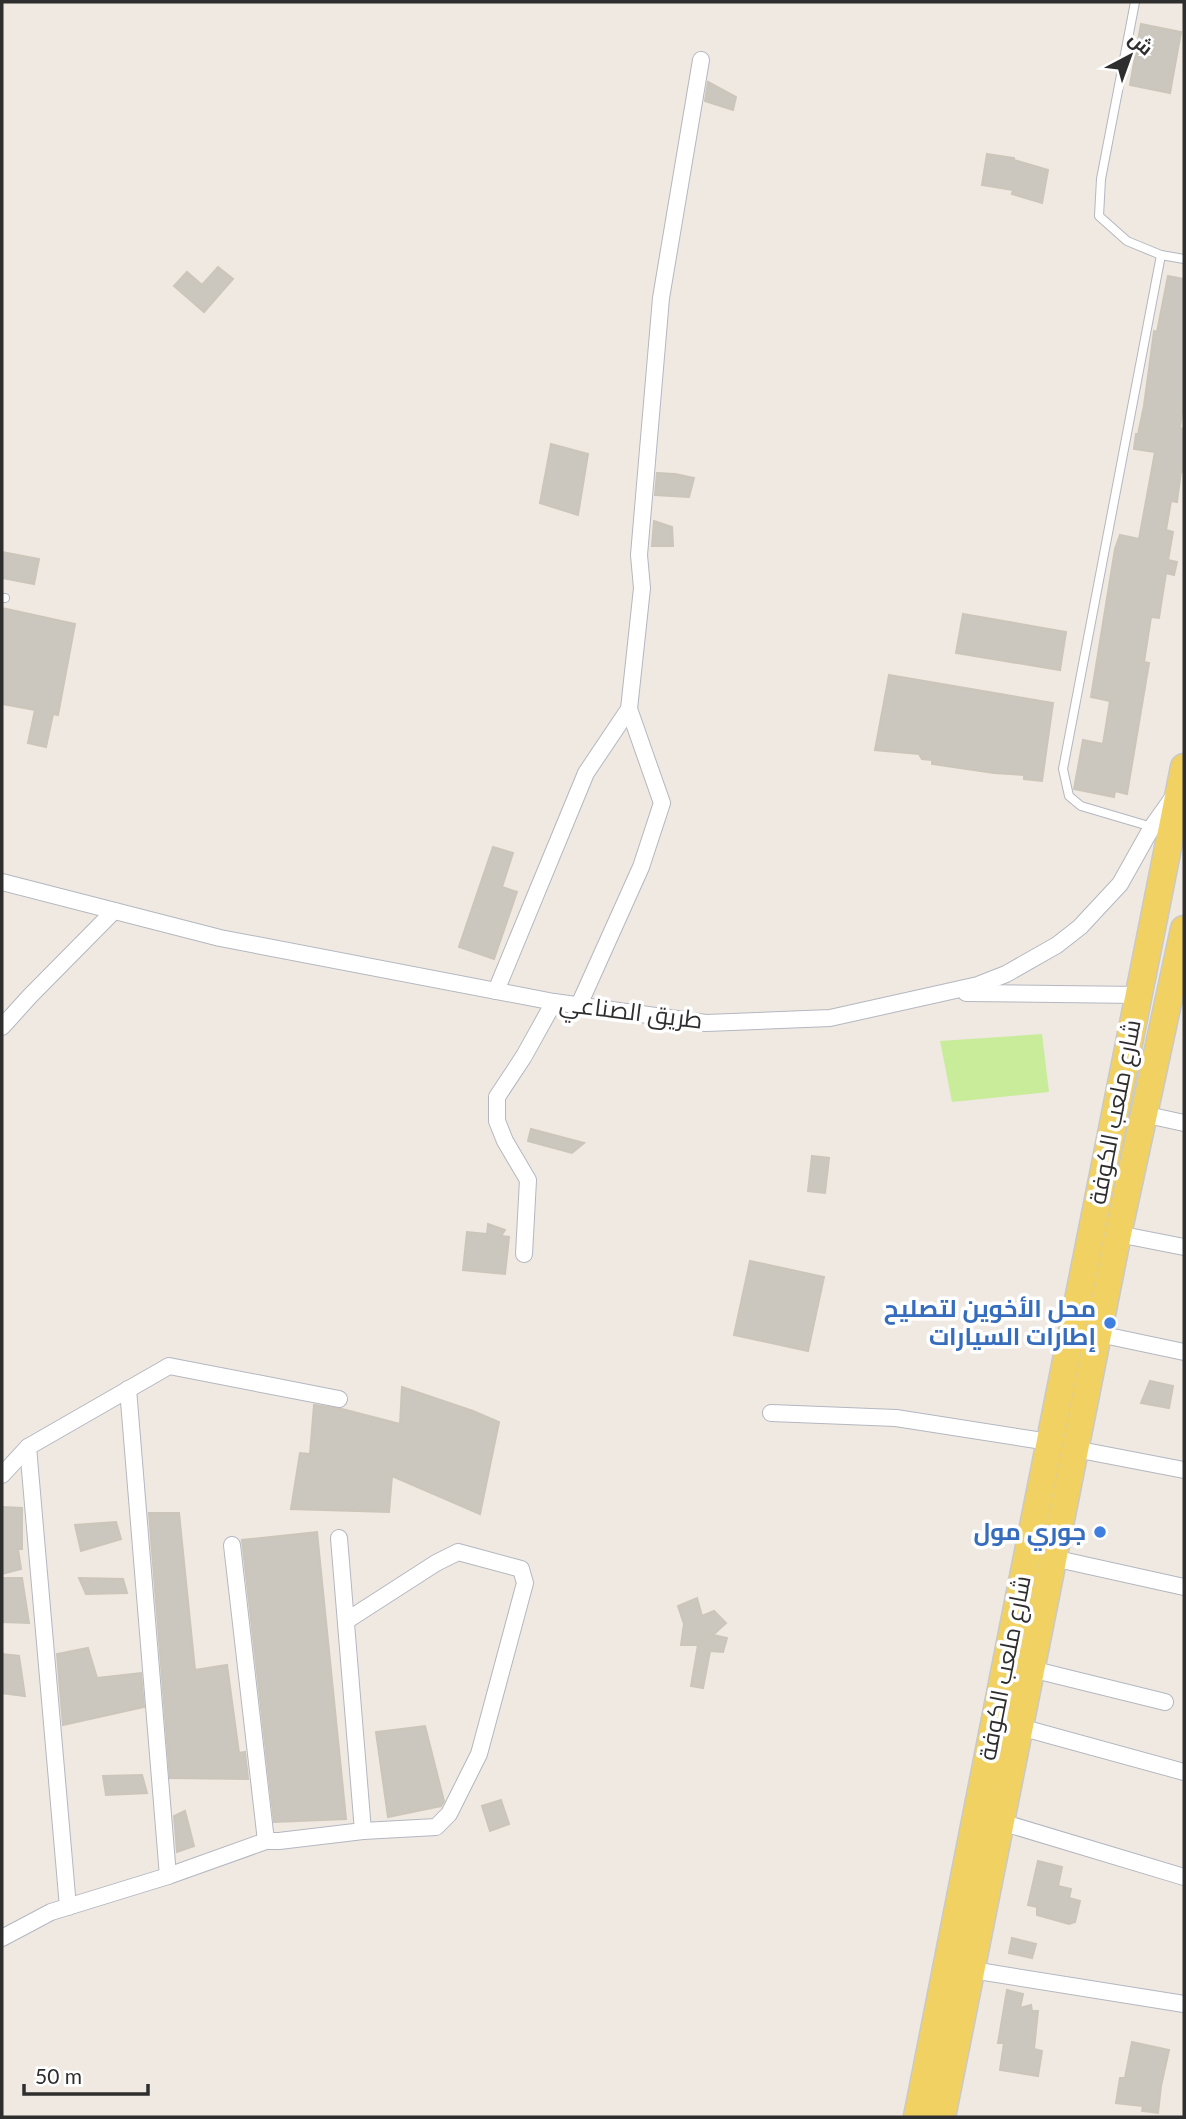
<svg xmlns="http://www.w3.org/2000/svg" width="1186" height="2119" font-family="Lato,Cairo,sans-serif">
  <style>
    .pitch { fill: #c9ec9a }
    .building { fill: #cbc7bf; stroke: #cbc5ba; stroke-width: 2 }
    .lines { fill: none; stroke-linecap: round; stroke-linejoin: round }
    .lane-casing { stroke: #b4b7c1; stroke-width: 10 }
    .street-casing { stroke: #b4b7c1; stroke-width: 18 }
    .primary-casing { stroke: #c9c9c9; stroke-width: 29 }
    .lane { stroke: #fff; stroke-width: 8 }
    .street { stroke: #fff; stroke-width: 16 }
    .primary { stroke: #f2d163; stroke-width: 26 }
    .shop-dot { fill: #3f7fe0; stroke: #fff; stroke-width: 2.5 }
    .labels { text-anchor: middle; stroke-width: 7; stroke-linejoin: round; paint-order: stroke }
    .street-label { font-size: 24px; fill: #2e2e2e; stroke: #fff }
    .shop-label { font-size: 24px; font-weight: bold; fill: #366cbe; stroke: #fff; text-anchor: end }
  </style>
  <rect width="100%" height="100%" fill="#efe9e1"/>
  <path class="pitch" d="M1042,1034L1049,1092L952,1102L940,1041Z"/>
  <g class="building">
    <path d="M1141,24L1181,32L1170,93L1130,85Z"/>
    <path d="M708,82L736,97L733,110L705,101Z"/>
    <path d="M987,154L1014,158V160L1048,170L1042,203L1012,194L1013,190L982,185Z"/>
    <path d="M218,267L233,279L204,312L174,286L187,272L202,285Z"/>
    <path d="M1168,276L1184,279V397L1180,428L1184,429V472L1181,471L1177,502L1171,501L1166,530L1173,532L1168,560L1177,562L1174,575L1166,573L1159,618L1151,617L1144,662L1149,663L1127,794L1115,791L1114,797L1074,789L1083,740L1103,744L1110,701L1091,697L1115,549L1120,535L1139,539L1155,452L1134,449L1136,434H1138L1144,406L1154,331L1157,332Z"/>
    <path d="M551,444L588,454L578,515L540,503Z"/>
    <path d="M657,473L675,474L694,478L689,497L655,495Z"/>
    <path d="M654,521L672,527L673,546H652Z"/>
    <path d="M2,552L39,559L34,584L2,578Z"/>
    <path d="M2,608L75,624L58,715L53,714L46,747L28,743L35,710L2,704Z"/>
    <path d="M963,614L1066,632L1060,670L956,653Z"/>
    <path d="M889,675L1053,703L1042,781L1024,779V775L994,773L932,764V760L922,759L919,754L875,750Z"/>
    <path d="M493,847L513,853L502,887L517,892L494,959L459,947Z"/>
    <path d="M531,1129L584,1143L572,1153L528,1141Z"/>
    <path d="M812,1156L829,1158L825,1193L808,1191Z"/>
    <path d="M488,1224L505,1230L501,1236L509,1237L505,1274L463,1270L467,1232L487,1234Z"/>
    <path d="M750,1261L824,1277L808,1351L734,1335Z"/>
    <path d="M1150,1381L1173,1386L1169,1408L1141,1403Z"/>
    <path d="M402,1387L473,1411L499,1422L480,1514L392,1476L389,1512L291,1509L300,1453L310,1454L314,1405L342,1409L400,1424Z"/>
    <path d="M2,1507L22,1508V1549H18L21,1569L2,1574Z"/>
    <path d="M149,1513H179L195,1670L227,1665L239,1753L245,1752L248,1779L170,1778Z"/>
    <path d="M116,1522L121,1539L81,1551L75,1525Z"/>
    <path d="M317,1532L346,1819L274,1822L242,1540Z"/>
    <path d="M2,1578H22L29,1623L2,1622Z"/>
    <path d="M79,1578L123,1579L127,1593L86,1594Z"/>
    <path d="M697,1598L702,1616L714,1611L726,1623L713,1635L727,1638L723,1652L710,1651L703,1688L691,1686L698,1645H681L684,1624L678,1606Z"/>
    <path d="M88,1648L97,1678L141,1673L144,1707L63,1725L57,1654Z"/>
    <path d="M2,1654L19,1656L25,1696L2,1693Z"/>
    <path d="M425,1726L444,1801L441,1806L388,1817L376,1732Z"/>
    <path d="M142,1775L147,1793L106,1795L103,1776Z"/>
    <path d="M501,1800L509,1824L490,1831L482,1806Z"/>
    <path d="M185,1811L194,1846L177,1852L174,1816Z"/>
    <path d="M1038,1861L1062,1867L1058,1886L1071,1889L1069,1898L1080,1901L1075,1922L1069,1924L1037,1915V1907L1028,1905Z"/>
    <path d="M1012,1938L1036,1944L1032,1958L1009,1953Z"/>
    <path d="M1007,1990L1023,1994L1020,2008L1031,2005L1032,2011H1038L1034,2049L1042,2051L1038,2076L1000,2070L1004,2043H998Z"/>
    <path d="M1132,2042L1169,2050L1161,2086L1158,2113L1142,2111L1143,2106L1116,2103L1120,2078H1125Z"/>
  </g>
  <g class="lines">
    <defs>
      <g id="lane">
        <path d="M1135,2L1101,179L1099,216L1127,241L1161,255L1184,259"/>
        <path d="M2,598H5"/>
        <path d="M1152,827L1081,806L1069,796L1063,769L1161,255"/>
      </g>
      <g id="street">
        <path d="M2,882L220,938L554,1002L706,1023L830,1018L978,985L1006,974L1057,945L1080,927L1120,884L1152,827L1174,796"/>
        <path d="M496,991L586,773L629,709L642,588L639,555L661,298L701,60"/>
        <path d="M966,993L1139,995"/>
        <path d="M579,1005L641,867L662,803L629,709"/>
        <path d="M2,1027L30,996L114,911"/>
        <path d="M1143,1114L1184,1123"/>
        <path d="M1118,1234L1184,1247"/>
        <path d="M524,1254L528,1180L505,1141L497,1121V1097L524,1056L554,1002"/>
        <path d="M1099,1334L1184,1352"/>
        <path d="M128,1389L168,1876"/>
        <path d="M771,1413L896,1418L1049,1442"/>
        <path d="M28,1447L68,1907"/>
        <path d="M1075,1449L1184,1470"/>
        <path d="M2,1475L28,1447L169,1366L339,1399"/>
        <path d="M339,1538L363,1831"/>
        <path d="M232,1545L266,1841"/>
        <path d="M1053,1558L1184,1587"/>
        <path d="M1031,1669L1165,1702"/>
        <path d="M1020,1727L1184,1772"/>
        <path d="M1001,1822L1184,1877"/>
        <path d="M2,1938L51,1912L168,1876L266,1841H279L363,1831L436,1827L449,1814L479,1754L525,1583L521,1569L458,1552L436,1563L346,1621"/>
        <path d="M972,1970L1184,2004"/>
      </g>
      <g id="primary">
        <path d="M917,2117L1016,1612L1184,767"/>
        <path d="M942,2117L1118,1234L1184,929"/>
      </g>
    </defs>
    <use href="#lane" class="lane-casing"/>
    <use href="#street" class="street-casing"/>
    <use href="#primary" class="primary-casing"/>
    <use href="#lane" class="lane"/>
    <use href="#street" class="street"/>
    <use href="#primary" class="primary"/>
  </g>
  <g class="shop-dot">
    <circle cx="1110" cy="1323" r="7"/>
    <circle cx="1100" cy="1532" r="7"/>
  </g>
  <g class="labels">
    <g class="street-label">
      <text transform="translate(631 1012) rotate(7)" y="8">طريق الصناعي</text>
      <text transform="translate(1115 1112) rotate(-79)" y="8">شارع ملعب الكوفة</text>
      <text transform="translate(1005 1668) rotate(-79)" y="8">شارع ملعب الكوفة</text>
    </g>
    <g class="shop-label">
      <text x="1096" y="1317">محل الأخوين لتصليح<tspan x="1096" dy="28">إطارات السيارات</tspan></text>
      <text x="1086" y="1540">جوري مول</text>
    </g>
  </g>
  <rect width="1186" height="2119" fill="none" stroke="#2e2e2e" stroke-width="7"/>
  <g transform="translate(1130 56) rotate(41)" stroke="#ffffff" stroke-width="5" paint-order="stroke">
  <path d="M0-5L12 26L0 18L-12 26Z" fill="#2e2e2e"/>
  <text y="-10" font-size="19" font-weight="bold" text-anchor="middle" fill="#2e2e2e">ش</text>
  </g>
  <path d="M24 2084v10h124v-10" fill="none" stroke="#2e2e2e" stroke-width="3.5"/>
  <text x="35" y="2084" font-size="21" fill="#2e2e2e" stroke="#ffffff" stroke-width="5" paint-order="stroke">50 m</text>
</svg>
